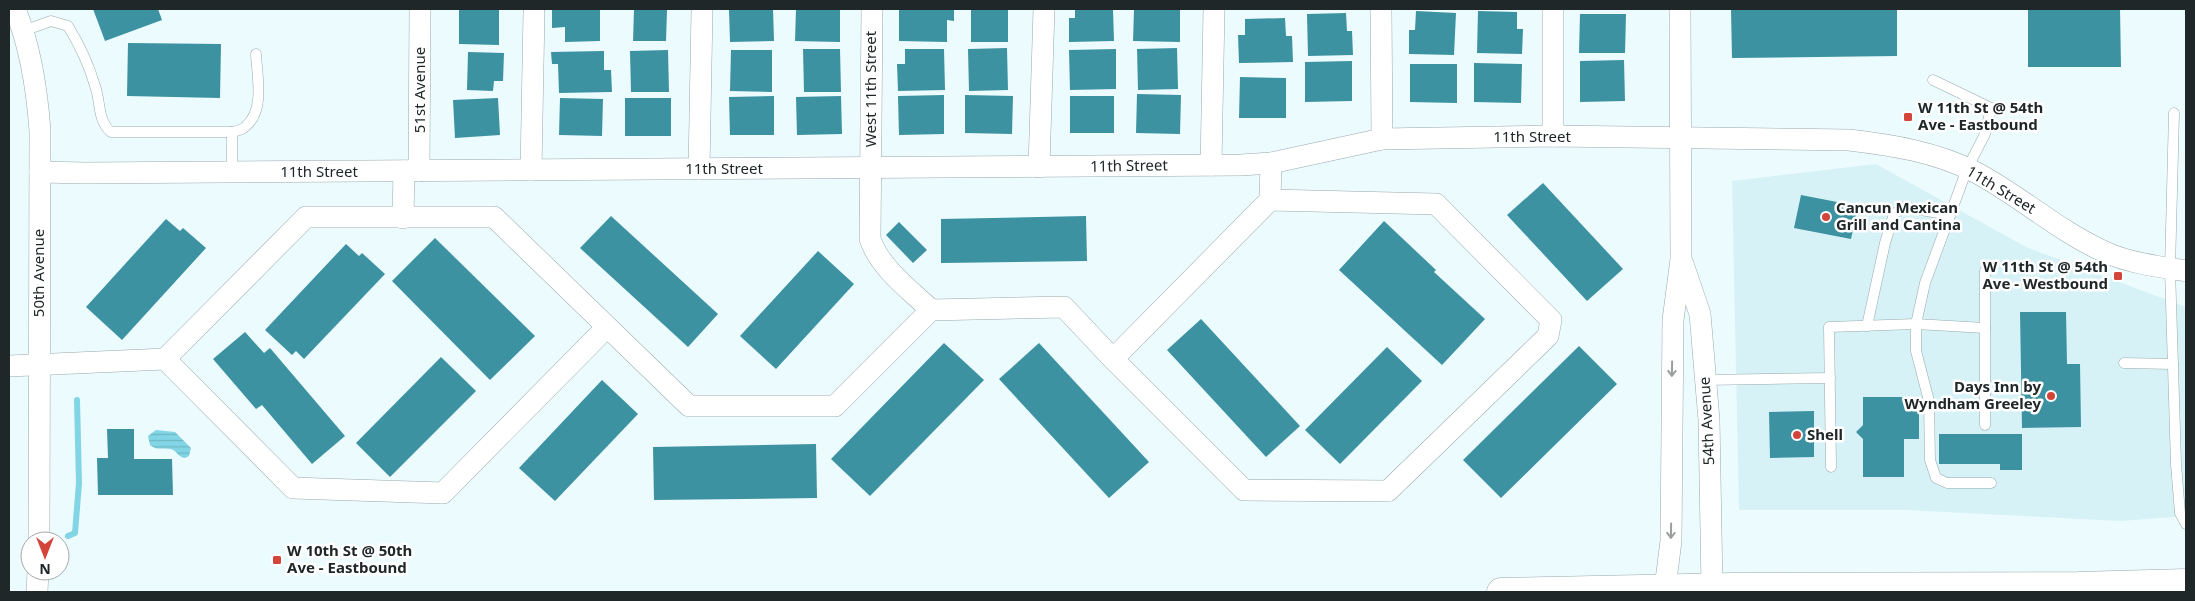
<svg xmlns="http://www.w3.org/2000/svg" width="2195" height="601" font-family="'Noto Sans',sans-serif">
  <style>
    .built { fill: #d6f2f7 }
    .water { fill: url(#water-rules) }
    .lines { fill: none; stroke-linecap: round; stroke-linejoin: round }
    .stream { stroke: #81d5e5; stroke-width: 6 }
    .building { fill: #3c92a1 }
    .lane-casing { stroke: #98a9ac; stroke-width: 11 }
    .street-casing { stroke: #98a9ac; stroke-width: 22 }
    .primary-casing { stroke: #98a9ac; stroke-width: 29 }
    .lane { stroke: #fff; stroke-width: 10 }
    .street { stroke: #fff; stroke-width: 21 }
    .primary { stroke: #fff; stroke-width: 28 }
    .oneway { stroke: #9b9e9f }
    .poi-dot { fill: #d3453a; stroke: #fff; stroke-width: 2 }
    .labels { text-anchor: middle; stroke-width: 5; stroke-linejoin: round; paint-order: stroke }
    .street-label { font-size: 15px; fill: #202729; stroke: #fff }
    .poi-label { font-size: 15px; font-weight: bold; fill: #202729; stroke: #fff; text-anchor: start }
  </style>
  <defs>
    <pattern id="water-rules" width="6" height="5" patternUnits="userSpaceOnUse" patternTransform="scale(1.25)"><rect width="6" height="5" fill="#81d5e5"/><path d="M0 2.5h6" fill="none" stroke="#6fb7c4"/></pattern>
  </defs>
  <rect width="100%" height="100%" fill="#ecfbfe"/>
  <path class="built" d="M1876,164L2026,247L2186,307V516L2121,521L1906,510H1739L1732,181Z"/>
  <path class="water" d="M156,430L175,432L191,448L189,456L185,458C178,457 177,451 171,449C163,447 157,451 150,445L148,436Z"/>
  <g class="lines">
    <path class="stream" d="M68,536L75,533L79,483L77,400"/>
  </g>
  <g class="building">
    <path d="M93,9H158L162,20L105,41Z"/>
    <path d="M459,9H499V45L459,44Z"/>
    <path d="M552,9L600,10V41L565,42V27L552,28Z"/>
    <path d="M634,9H667L666,41H633Z"/>
    <path d="M729,9H773L774,41L730,42Z"/>
    <path d="M796,9H840V42L795,41Z"/>
    <path d="M899,9H954V21L947,20V42L899,41Z"/>
    <rect x="971" y="9" width="37" height="33"/>
    <path d="M1075,9H1113L1114,41L1069,42V18H1075Z"/>
    <path d="M1134,9H1180V42L1133,41Z"/>
    <path d="M1731,9H1897V56L1732,58Z"/>
    <path d="M2028,9H2120L2121,67H2028Z"/>
    <path d="M1416,11L1456,13L1454,55L1409,54V30H1415Z"/>
    <path d="M1478,11L1517,12V29H1523L1522,54L1477,53Z"/>
    <path d="M1346,13L1347,31H1352L1353,55L1308,56L1307,14Z"/>
    <path d="M1580,14H1626L1625,53H1579Z"/>
    <path d="M1285,18L1286,36H1292L1293,62L1239,63L1238,35H1245V19Z"/>
    <path d="M128,43L221,44L220,98L127,96Z"/>
    <path d="M1007,48L1008,90L969,91L968,49Z"/>
    <path d="M1177,48L1178,89L1138,90L1137,49Z"/>
    <path d="M803,49H840L841,92H804Z"/>
    <path d="M905,49H944L945,90L898,91L897,64H905Z"/>
    <path d="M1116,49V89L1070,90L1069,50Z"/>
    <path d="M668,50L669,92H631L630,51Z"/>
    <path d="M731,50H772V92L730,91Z"/>
    <path d="M604,51V70H611L612,92L559,93L558,64H552L551,52Z"/>
    <path d="M468,52L504,53L503,81H494L493,91L467,90Z"/>
    <path d="M1624,60L1625,101L1580,102V61Z"/>
    <path d="M1352,61V101L1305,102V62Z"/>
    <path d="M1474,63L1522,64L1521,103L1474,102Z"/>
    <path d="M1410,64H1457V103L1410,102Z"/>
    <path d="M1240,77L1286,78V118H1239Z"/>
    <path d="M1137,94L1181,95L1180,134L1136,133Z"/>
    <path d="M944,95V134L899,135L898,96Z"/>
    <path d="M965,95L1013,96L1012,134L965,133Z"/>
    <path d="M774,96V135H730L729,97Z"/>
    <path d="M841,96L842,134L797,135L796,97Z"/>
    <rect x="1070" y="96" width="44" height="37"/>
    <path d="M498,98L500,135L455,138L453,100Z"/>
    <path d="M560,98L603,99L602,136L559,135Z"/>
    <rect x="625" y="98" width="46" height="38"/>
    <path d="M1543,183L1623,269L1587,301L1507,215Z"/>
    <path d="M1801,195L1858,206L1851,239L1794,228Z"/>
    <path d="M611,216L718,314L688,347L580,248Z"/>
    <path d="M1086,216L1087,261L941,263V219Z"/>
    <path d="M166,219L180,231L183,228L206,248L122,340L86,307Z"/>
    <path d="M1384,221L1436,270L1434,272L1485,319L1442,365L1339,270Z"/>
    <path d="M899,222L927,250L913,263L886,235Z"/>
    <path d="M435,238L535,336L490,380L392,281Z"/>
    <path d="M346,244L359,256L362,253L385,274L304,359L296,351L292,355L265,330Z"/>
    <path d="M818,251L854,284L776,369L740,336Z"/>
    <path d="M2020,312H2066L2067,364H2080L2081,427L2022,428Z"/>
    <path d="M1201,319L1300,426L1266,457L1167,350Z"/>
    <path d="M245,332L264,353L270,348L345,436L312,464L262,405L256,409L213,359Z"/>
    <path d="M944,343L984,380L870,496L831,459Z"/>
    <path d="M1039,343L1149,462L1109,498L999,379Z"/>
    <path d="M1579,346L1617,384L1501,498L1463,460Z"/>
    <path d="M1387,347L1422,381L1340,464L1305,430Z"/>
    <path d="M441,357L476,391L390,477L356,443Z"/>
    <path d="M602,380L638,414L555,501L519,468Z"/>
    <path d="M1863,397H1903V401L1919,400V439H1904V477H1863V439L1856,432L1863,425Z"/>
    <path d="M1814,411V457L1770,458L1769,412Z"/>
    <path d="M107,429H134V459H172L173,495H98L97,458H108Z"/>
    <path d="M1939,434H2022V470H2000V464H1939Z"/>
    <path d="M816,444L817,498L654,500L653,447Z"/>
  </g>
  <g class="lines">
    <defs>
      <g id="lane">
        <path d="M23,31L51,21L68,26C79,44 89,65 95,86C101,102 97,120 111,132H232V172"/>
        <path d="M1933,80L1991,108L1985,134L1967,169L1925,283L1916,324V351L1929,401L1930,460L1936,478L1947,483H1991"/>
        <path d="M2174,113L2170,269L2176,464L2180,513L2186,524"/>
        <path d="M232,132C237,131 243,130 246,126C265,110 257,76 256,54"/>
        <path d="M1985,271V425"/>
        <path d="M1867,326L1885,243L1894,214L1904,207L1950,215"/>
        <path d="M2124,363L2173,364"/>
        <path d="M1705,380L1830,378"/>
        <path d="M1831,467L1829,327L1916,324L1985,328"/>
      </g>
      <g id="street">
        <path d="M15,9C31,48 37,89 40,131L39,541"/>
        <path d="M872,9L870,239C880,268 909,289 931,310"/>
        <path d="M1381,9L1382,139"/>
        <path d="M1553,136V9"/>
        <path d="M1211,165L1214,10"/>
        <path d="M1039,167L1044,9"/>
        <path d="M699,169L702,11"/>
        <path d="M531,170L534,12"/>
        <path d="M419,171L420,9"/>
        <path d="M40,172L85,173L1241,165L1271,163L1382,139L1553,136L1849,140C1892,145 1936,152 1975,172C2019,195 2058,231 2105,252C2129,263 2160,267 2186,271"/>
        <path d="M1270,200L1271,163"/>
        <path d="M403,218L404,171"/>
        <path d="M1683,264L1700,314L1709,420L1712,587"/>
        <path d="M165,359L293,488L443,493L606,328"/>
        <path d="M9,366L165,359L306,217H494L689,406H835L931,310L1064,307L1113,359L1244,490L1388,491L1548,336L1551,320L1436,204L1270,200L1113,359"/>
        <path d="M1665,588L1671,541L1673,320L1681,259L1680,9"/>
        <path d="M37,592L38,571"/>
      </g>
      <path id="primary" d="M1501,592L1733,587L2078,586L2186,583"/>
    </defs>
    <use href="#lane" class="lane-casing"/>
    <use href="#street" class="street-casing"/>
    <use href="#primary" class="primary-casing"/>
    <use href="#lane" class="lane"/>
    <use href="#street" class="street"/>
    <use href="#primary" class="primary"/>
  </g>
  <defs><path id="oneway-shaft" d="M-6 0H5M1.5-3L5.5 0L1.5 3" fill="none" stroke-width="1.6" stroke-linecap="round" stroke-linejoin="round" transform="scale(1.25)"/></defs>
  <g class="oneway">
    <use href="#oneway-shaft" transform="translate(1672 369) rotate(91)"/>
    <use href="#oneway-shaft" transform="translate(1671 531) rotate(91)"/>
  </g>
  <g class="poi-dot">
    <rect x="1903" y="112" width="10" height="10" rx="2.5"/>
    <circle cx="1826" cy="217" r="5"/>
    <rect x="2113" y="271" width="10" height="10" rx="2.5"/>
    <circle cx="2051" cy="396" r="5"/>
    <circle cx="1797" cy="435" r="5"/>
    <rect x="272" y="555" width="10" height="10" rx="2.5"/>
  </g>
  <g class="labels">
    <g class="street-label">
      <text transform="translate(871 89) rotate(-90)" y="5">West 11th Street</text>
      <text transform="translate(420 90) rotate(-90)" y="5">51st Avenue</text>
      <text x="1532" y="142">11th Street</text>
      <text transform="translate(1129 166) rotate(-1)" y="5">11th Street</text>
      <text x="724" y="174">11th Street</text>
      <text x="319" y="177">11th Street</text>
      <text transform="translate(2001 190) rotate(31)" y="5">11th Street</text>
      <text transform="translate(39 273) rotate(-90)" y="5">50th Avenue</text>
      <text transform="translate(1707 421) rotate(-93)" y="5">54th Avenue</text>
    </g>
    <g class="poi-label">
      <text x="1918" y="113">W 11th St @ 54th<tspan x="1918" dy="17">Ave - Eastbound</tspan></text>
      <text x="1836" y="213">Cancun Mexican<tspan x="1836" dy="17">Grill and Cantina</tspan></text>
      <text x="2108" y="272" text-anchor="end">W 11th St @ 54th<tspan x="2108" dy="17">Ave - Westbound</tspan></text>
      <text x="2041" y="392" text-anchor="end">Days Inn by<tspan x="2041" dy="17">Wyndham Greeley</tspan></text>
      <text x="1807" y="440">Shell</text>
      <text x="287" y="556">W 10th St @ 50th<tspan x="287" dy="17">Ave - Eastbound</tspan></text>
    </g>
  </g>
  <rect width="2195" height="601" fill="none" stroke="#202729" stroke-width="20"/>
  <g transform="translate(45 556) rotate(180)"><circle r="24" fill="#ffffff" stroke="#a6a9a9"/>
  <path d="M0-4L9 19L0 12L-9 19Z" fill="#d3453a"/>
  <text y="-8" font-size="14" font-weight="bold" text-anchor="middle" fill="#202729">N</text>
  </g>
</svg>
